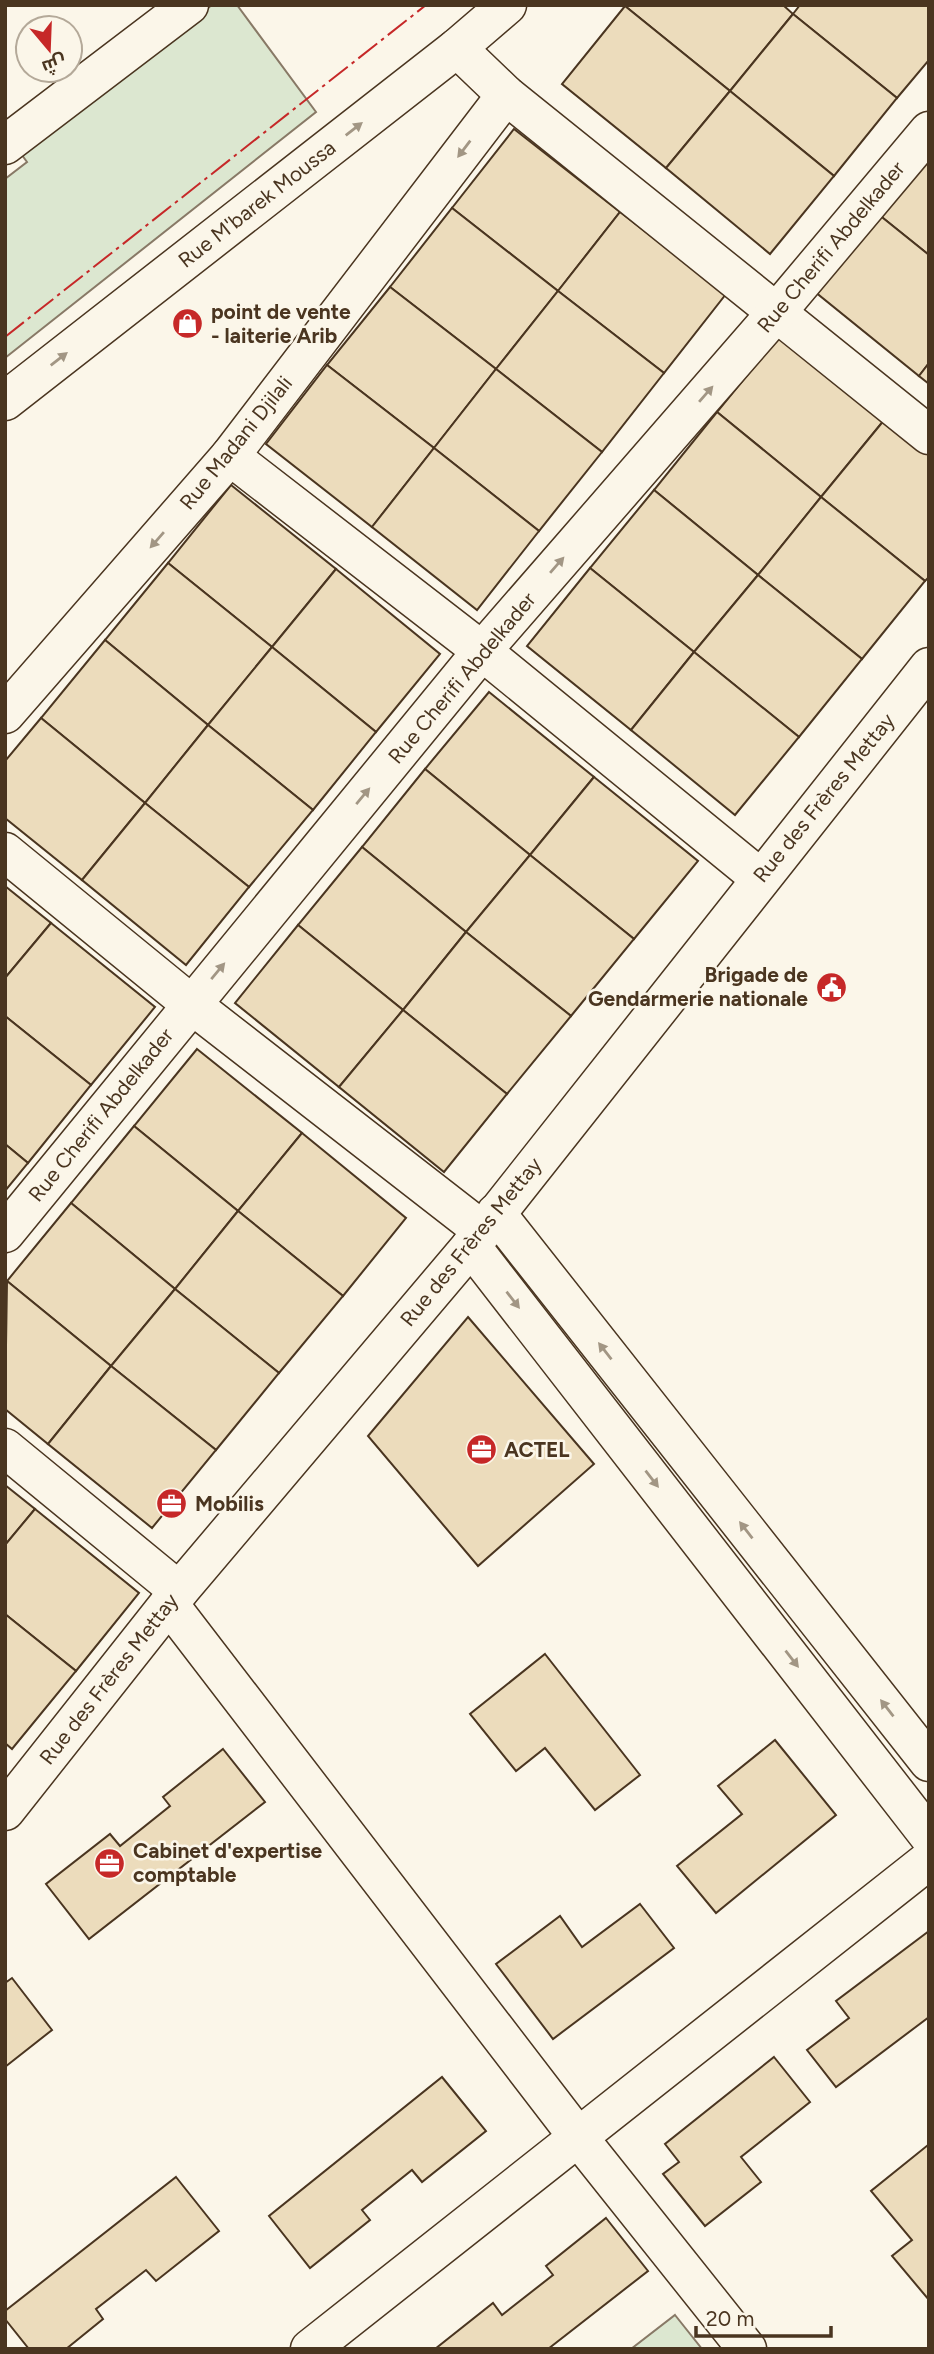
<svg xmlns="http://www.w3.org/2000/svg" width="934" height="2354" font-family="Figtree,Cairo,sans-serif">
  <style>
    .green { fill: #dce7d0; stroke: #887966; stroke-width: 2 }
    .building { fill: #ecdcbc; stroke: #4a3520; stroke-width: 2 }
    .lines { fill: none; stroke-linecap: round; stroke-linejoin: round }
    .minor-casing { stroke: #4a3520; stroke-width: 41 }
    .minor { stroke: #fbf6e9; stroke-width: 38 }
    .power { stroke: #c62828; stroke-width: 2; stroke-dasharray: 24 5 3.5 5; stroke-linecap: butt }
    .oneway { fill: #a29684 }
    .labels { text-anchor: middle; stroke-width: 5; stroke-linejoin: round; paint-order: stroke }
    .street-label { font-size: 21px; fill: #4a3520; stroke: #fbf6e9 }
    .poi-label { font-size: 21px; font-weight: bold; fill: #4a3520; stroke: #fbf6e9; text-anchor: start }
  </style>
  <rect width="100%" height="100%" fill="#fbf6e9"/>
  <g class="green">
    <path d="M212,5H237L316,112L5,358V179L27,162L19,151Z"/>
    <path d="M675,2315L702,2349H631Z"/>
  </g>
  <g class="building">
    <path d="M783,5L793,14L730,91L625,6Z"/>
    <path d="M800,5H929V60L897,98L793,14Z"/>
    <path d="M625,6L730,91L666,168L562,84Z"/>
    <path d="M793,14L897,98L834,176L730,91Z"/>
    <path d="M730,91L834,176L770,254L666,168Z"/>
    <path d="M514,129L620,212L558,291L452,208Z"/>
    <path d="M929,151V255L878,214Z"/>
    <path d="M452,208L558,291L496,369L390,287Z"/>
    <path d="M620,212L726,294L664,373L558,291Z"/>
    <path d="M878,214L929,255V363L919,376L814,291Z"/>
    <path d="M390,287L496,369L434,448L327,365Z"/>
    <path d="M558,291L664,373L602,452L496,369Z"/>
    <path d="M780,335L885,419L821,497L717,412Z"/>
    <path d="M929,363V384L919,376Z"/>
    <path d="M327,365L434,448L372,527L266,444Z"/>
    <path d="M496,369L602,452L539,531L434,448Z"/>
    <path d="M717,412L821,497L758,575L654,490Z"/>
    <path d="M885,419L929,455V577L925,581L821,497Z"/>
    <path d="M434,448L539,531L477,610L372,527Z"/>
    <path d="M231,485L336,569L272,647L168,563Z"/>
    <path d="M654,490L758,575L694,652L590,568Z"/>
    <path d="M821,497L925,581L862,659L758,575Z"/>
    <path d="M168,563L272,647L208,725L105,640Z"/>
    <path d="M590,568L694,652L631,730L527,646Z"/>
    <path d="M336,569L440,654L376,732L272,647Z"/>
    <path d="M758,575L862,659L799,737L694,652Z"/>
    <path d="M105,640L208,725L145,803L41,718Z"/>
    <path d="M272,647L376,732L313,810L208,725Z"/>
    <path d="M694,652L799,737L735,815L631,730Z"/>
    <path d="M489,692L594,777L530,855L425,769Z"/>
    <path d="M41,718L145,803L82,880L5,818V761Z"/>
    <path d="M208,725L313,810L249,887L145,803Z"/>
    <path d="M425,769L530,855L466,932L362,847Z"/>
    <path d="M594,777L698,861L634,939L530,855Z"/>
    <path d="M145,803L249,887L186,965L82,880Z"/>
    <path d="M362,847L466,932L403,1010L298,925Z"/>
    <path d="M530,855L634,939L571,1016L466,932Z"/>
    <path d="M5,886L51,923L5,978Z"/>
    <path d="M51,923L155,1007L91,1085L5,1016V978Z"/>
    <path d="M298,925L403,1010L339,1087L235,1003Z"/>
    <path d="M466,932L571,1016L507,1094L403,1010Z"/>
    <path d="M403,1010L507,1094L444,1172L339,1087Z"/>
    <path d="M5,1016L91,1085L28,1163L5,1144Z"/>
    <path d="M197,1049L302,1133L238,1211L134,1126Z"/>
    <path d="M134,1126L238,1211L175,1289L71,1203Z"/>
    <path d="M302,1133L406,1218L343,1296L238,1211Z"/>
    <path d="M5,1144L28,1163L5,1191Z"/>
    <path d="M71,1203L175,1289L111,1366L7,1281Z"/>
    <path d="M238,1211L343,1296L279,1373L175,1289Z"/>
    <path d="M7,1281L111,1366L48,1444L5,1409Z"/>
    <path d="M175,1289L279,1373L216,1450L111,1366Z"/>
    <path d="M468,1317L594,1464L478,1566L368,1436Z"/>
    <path d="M111,1366L216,1450L152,1528L48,1444Z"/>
    <path d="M5,1485L35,1509L5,1545Z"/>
    <path d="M35,1509L139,1593L76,1671L5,1614V1545Z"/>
    <path d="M5,1614L76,1671L12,1749L5,1743Z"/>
    <path d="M545,1654L640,1775L595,1810L545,1748L516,1771L470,1714Z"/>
    <path d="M775,1740L836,1815L716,1913L677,1866L742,1814L718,1786Z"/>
    <path d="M223,1749L265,1802L89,1939L46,1884L110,1834L120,1846L170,1806L163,1797Z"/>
    <path d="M640,1904L674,1948L553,2039L496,1964L560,1916L582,1947Z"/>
    <path d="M929,1931V2017L836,2087L807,2050L849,2018L836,2001Z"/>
    <path d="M12,1978L52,2030L5,2067V1983Z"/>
    <path d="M774,2057L810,2102L741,2157L761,2182L705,2226L663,2174L679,2162L665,2144Z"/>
    <path d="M442,2077L486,2131L422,2182L412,2170L362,2210L370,2220L310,2268L269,2216Z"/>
    <path d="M928,2145L929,2146V2300L892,2256L912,2240L871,2191Z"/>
    <path d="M176,2177L219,2231L156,2281L146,2270L96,2309L103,2319L66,2349H29L5,2319V2311Z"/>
    <path d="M606,2218L648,2271L548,2349H435L493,2303L502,2315L553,2275L546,2266Z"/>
  </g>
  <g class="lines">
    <defs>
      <g id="minor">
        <path d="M457,48L506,95L929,435"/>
        <path d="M5,145L189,5"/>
        <path d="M5,401L457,48L507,5"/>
        <path d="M230,456L482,651L760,878"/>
        <path d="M5,714L230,456L506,95"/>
        <path d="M5,852L191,1004L483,1231"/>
        <path d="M496,1213L929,1762"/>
        <path d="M5,1233L482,651L776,313L929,131"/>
        <path d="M471,1246L929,1836"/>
        <path d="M5,1448L179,1591"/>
        <path d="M169,1604L578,2137L747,2349"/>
        <path d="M5,1811L179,1591L471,1246L929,667"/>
        <path d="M310,2349L929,1860"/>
      </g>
    </defs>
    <use href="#minor" class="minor-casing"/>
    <use href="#minor" class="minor"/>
    <path class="power" d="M5,337L426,5"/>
  </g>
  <defs><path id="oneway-solid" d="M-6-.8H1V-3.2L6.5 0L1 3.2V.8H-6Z" transform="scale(1.75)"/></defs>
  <g class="oneway">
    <use href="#oneway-solid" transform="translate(354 129) rotate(-38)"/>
    <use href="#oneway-solid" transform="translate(464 149) rotate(127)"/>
    <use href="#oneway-solid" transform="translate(59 359) rotate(-38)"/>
    <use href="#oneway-solid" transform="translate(706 394) rotate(-49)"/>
    <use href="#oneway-solid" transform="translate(157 540) rotate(131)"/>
    <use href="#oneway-solid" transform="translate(557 565) rotate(-49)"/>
    <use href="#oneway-solid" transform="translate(363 796) rotate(-50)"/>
    <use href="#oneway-solid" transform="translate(218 971) rotate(-50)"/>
    <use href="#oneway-solid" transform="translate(513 1300) rotate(52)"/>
    <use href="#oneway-solid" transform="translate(605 1351) rotate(-128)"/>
    <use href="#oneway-solid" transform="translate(652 1479) rotate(52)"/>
    <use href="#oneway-solid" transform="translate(746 1530) rotate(-128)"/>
    <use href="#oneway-solid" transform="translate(792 1659) rotate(52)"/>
    <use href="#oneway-solid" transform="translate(887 1708) rotate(-128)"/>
  </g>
  <defs>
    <symbol id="shop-disc" viewBox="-11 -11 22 22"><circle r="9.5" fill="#c62828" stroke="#fbf6e9"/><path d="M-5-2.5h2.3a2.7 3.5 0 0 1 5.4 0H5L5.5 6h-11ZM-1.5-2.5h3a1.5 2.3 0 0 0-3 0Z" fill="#fff"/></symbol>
    <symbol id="civic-disc" viewBox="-11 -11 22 22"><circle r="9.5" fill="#c62828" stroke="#fbf6e9"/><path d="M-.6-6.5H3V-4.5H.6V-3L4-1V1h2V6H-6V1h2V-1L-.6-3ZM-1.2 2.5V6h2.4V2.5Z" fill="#fff"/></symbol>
    <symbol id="office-disc" viewBox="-11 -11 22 22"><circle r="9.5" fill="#c62828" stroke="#fbf6e9"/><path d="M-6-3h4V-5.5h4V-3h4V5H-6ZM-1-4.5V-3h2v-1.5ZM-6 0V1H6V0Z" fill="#fff"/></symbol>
  </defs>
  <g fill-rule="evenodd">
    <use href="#shop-disc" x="170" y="306" width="35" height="35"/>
    <use href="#civic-disc" x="814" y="970" width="35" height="35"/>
    <use href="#office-disc" x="464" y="1432" width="35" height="35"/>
    <use href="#office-disc" x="154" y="1486" width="35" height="35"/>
    <use href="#office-disc" x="92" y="1846" width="35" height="35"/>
  </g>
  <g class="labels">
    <g class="street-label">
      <text transform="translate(257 204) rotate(-38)" y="7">Rue M'barek Moussa</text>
      <text transform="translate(831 247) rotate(-50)" y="7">Rue Cherifi Abdelkader</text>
      <text transform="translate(236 443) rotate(-51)" y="7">Rue Madani Djilali</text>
      <text transform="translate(462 678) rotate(-50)" y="7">Rue Cherifi Abdelkader</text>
      <text transform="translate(824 798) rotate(-51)" y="7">Rue des Frères Mettay</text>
      <text transform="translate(101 1115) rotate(-51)" y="7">Rue Cherifi Abdelkader</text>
      <text transform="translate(471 1242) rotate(-51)" y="7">Rue des Frères Mettay</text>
      <text transform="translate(109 1679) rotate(-52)" y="7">Rue des Frères Mettay</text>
    </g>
    <g class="poi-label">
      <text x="211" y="319">point de vente<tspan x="211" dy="24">- laiterie Arib</tspan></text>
      <text x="808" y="982" text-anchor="end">Brigade de<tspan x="808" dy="24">Gendarmerie nationale</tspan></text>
      <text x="504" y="1457">ACTEL</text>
      <text x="195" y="1511">Mobilis</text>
      <text x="133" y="1858">Cabinet d'expertise<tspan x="133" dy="24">comptable</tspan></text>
    </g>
  </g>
  <rect width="934" height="2354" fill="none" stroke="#4a3520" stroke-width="14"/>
  <g transform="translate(49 49) rotate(161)"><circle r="33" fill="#fbf6e9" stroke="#b4a999" stroke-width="2"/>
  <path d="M0-5L12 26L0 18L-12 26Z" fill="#c62828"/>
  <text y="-10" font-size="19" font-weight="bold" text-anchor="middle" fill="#4a3520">ش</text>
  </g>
  <path d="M696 2326v10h135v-10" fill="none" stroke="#4a3520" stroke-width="3.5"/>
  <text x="706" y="2326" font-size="21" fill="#4a3520" stroke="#fbf6e9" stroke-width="5" paint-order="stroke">20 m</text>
</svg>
